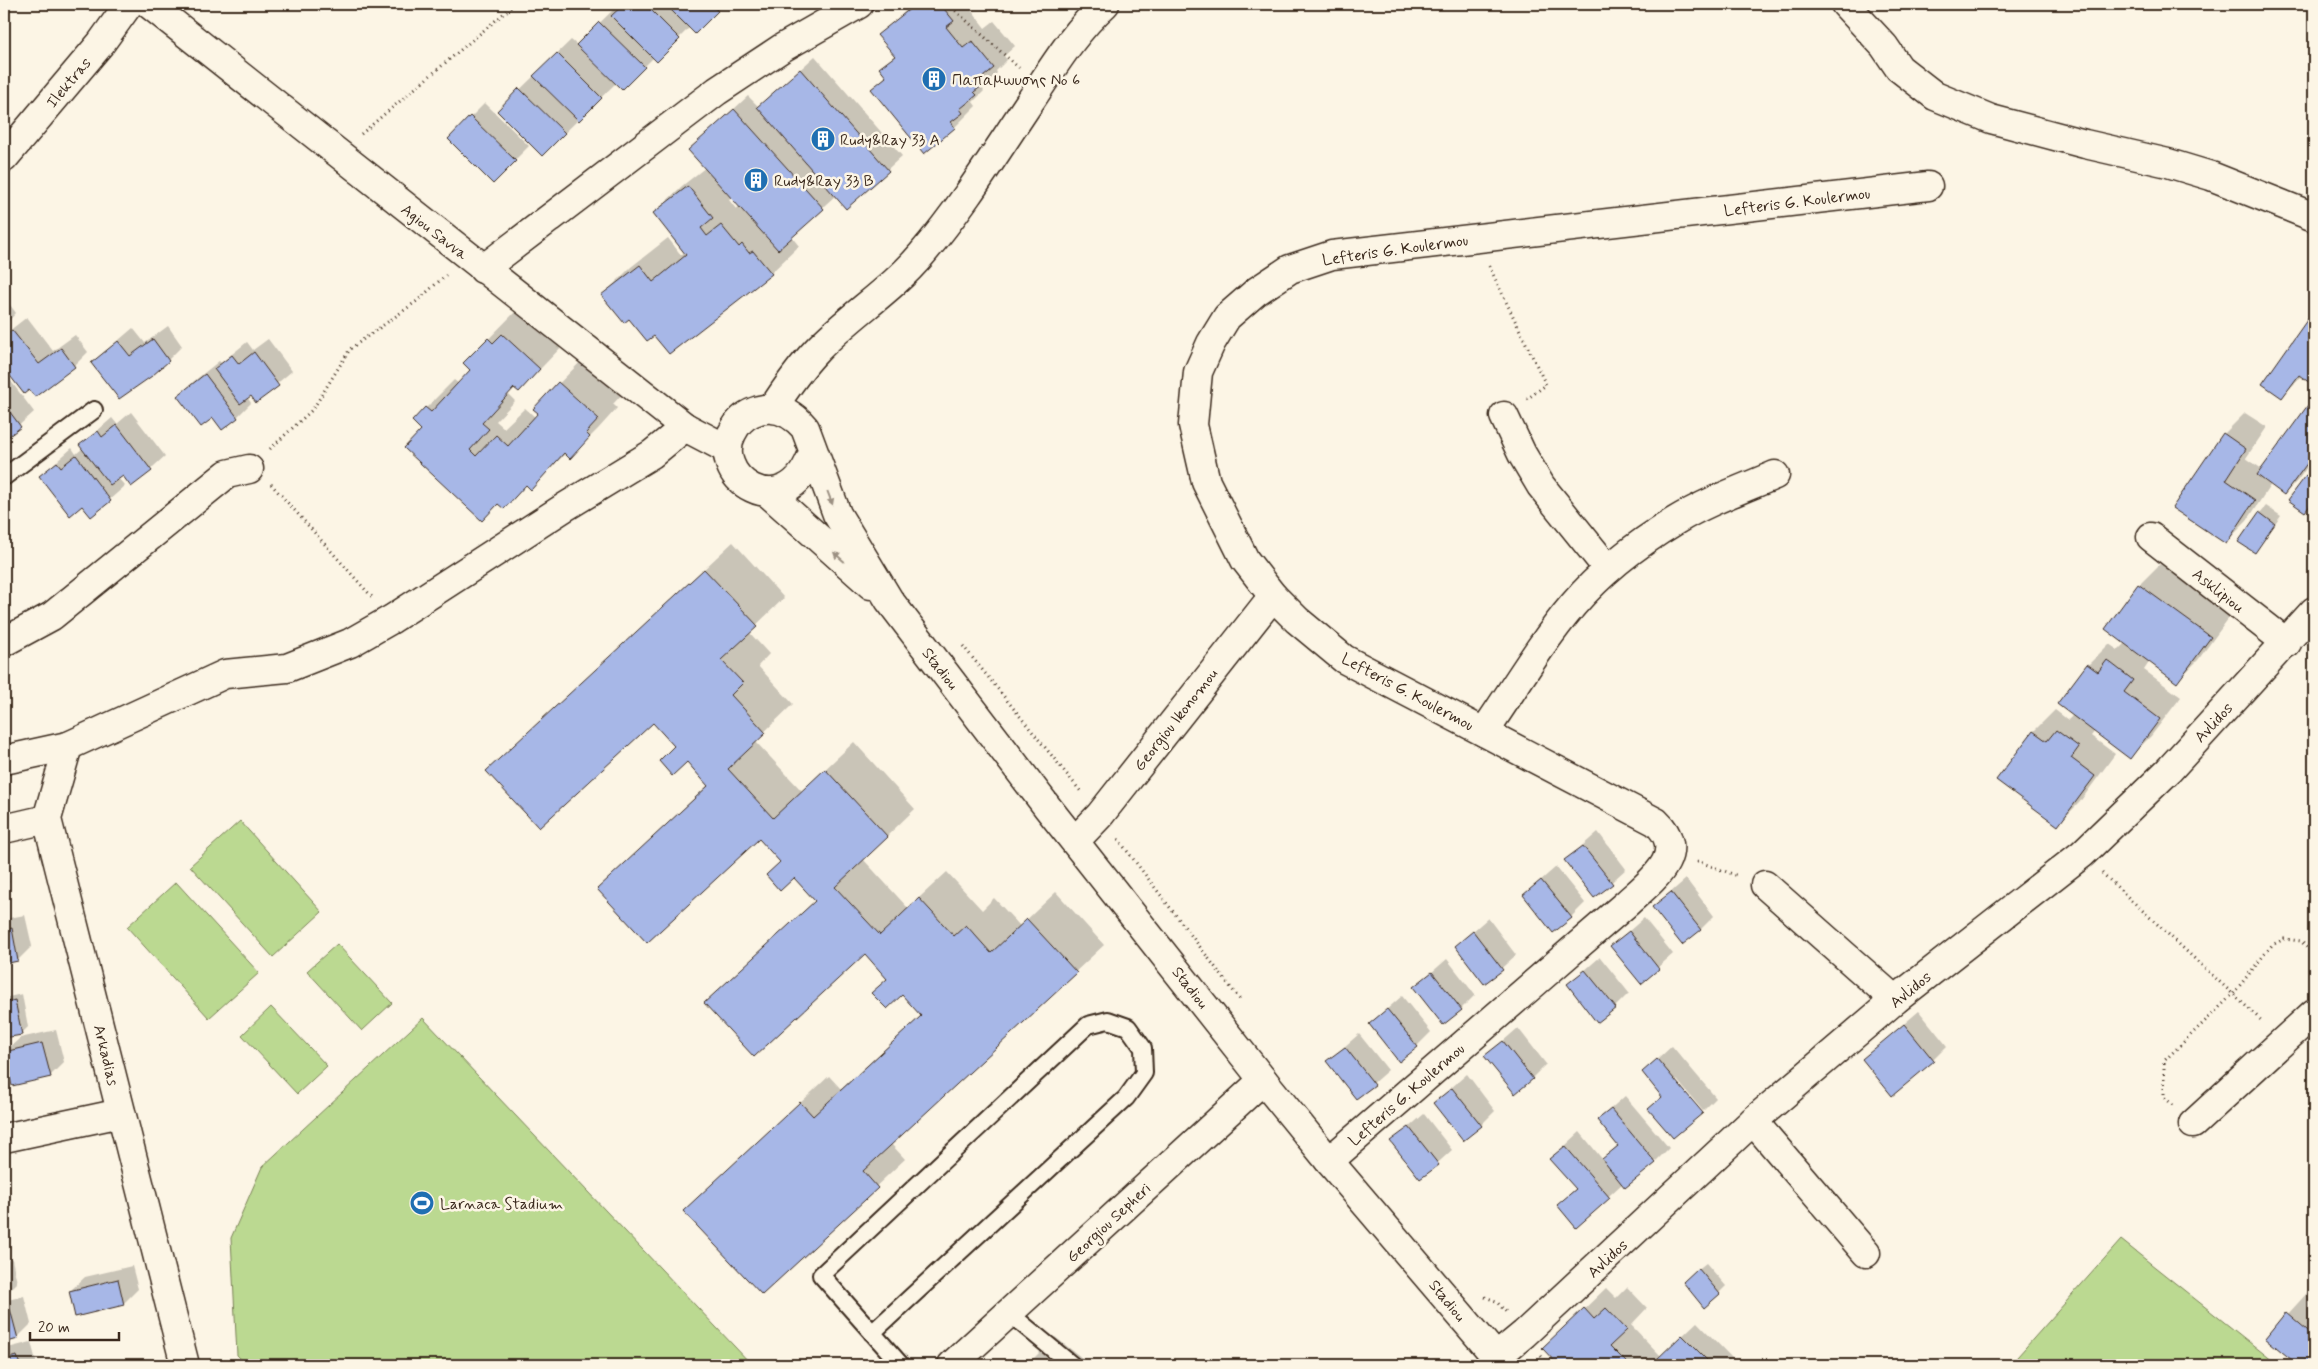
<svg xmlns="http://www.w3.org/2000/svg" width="2318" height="1369" font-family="Mynerve,sans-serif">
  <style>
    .pitch { fill: #bbd991; stroke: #7b8258 }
    .shadow { fill: #0003; fill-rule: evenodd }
    .building { fill: #a7b7e7; stroke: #3b2a1e }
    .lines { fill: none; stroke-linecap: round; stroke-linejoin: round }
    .service-casing { stroke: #3b2a1e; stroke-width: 20 }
    .minor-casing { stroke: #3b2a1e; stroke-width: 31 }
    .tertiary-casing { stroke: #3b2a1e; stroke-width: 31 }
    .path { stroke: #3b2a1e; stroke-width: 3; stroke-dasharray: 1 4; stroke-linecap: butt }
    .service { stroke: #fcf5e5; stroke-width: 16 }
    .minor { stroke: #fcf5e5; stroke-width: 28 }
    .tertiary { stroke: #fcf5e5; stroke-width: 28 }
    .oneway { fill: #9c9082 }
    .labels { text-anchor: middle; stroke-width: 5; stroke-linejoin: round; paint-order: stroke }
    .poi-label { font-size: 16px; fill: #3b2a1e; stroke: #fcf5e5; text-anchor: start }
    .street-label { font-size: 16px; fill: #3b2a1e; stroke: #fcf5e5 }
  </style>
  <rect width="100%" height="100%" fill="#fcf5e5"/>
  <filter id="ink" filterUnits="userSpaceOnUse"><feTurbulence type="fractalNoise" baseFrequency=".02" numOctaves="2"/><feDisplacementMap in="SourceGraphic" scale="10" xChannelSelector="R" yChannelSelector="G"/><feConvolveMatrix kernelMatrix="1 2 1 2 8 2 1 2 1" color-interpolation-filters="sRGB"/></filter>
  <g filter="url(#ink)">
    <g class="pitch">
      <path d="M240,821L322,912L273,957L190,866Z"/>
      <path d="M176,882L259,973L209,1018L127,927Z"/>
      <path d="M337,944L392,1003L362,1031L307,971Z"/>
      <path d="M271,1007L327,1066L297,1094L242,1035Z"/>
      <path d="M423,1018L752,1365H247L237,1355L231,1238L262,1167Z"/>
      <path d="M2121,1240L2278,1365H2010Z"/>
    </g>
    <g class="shadow">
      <path d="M625,4H723L695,32L690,27L657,60L654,57L622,89L616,83L542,155L498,111L571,40L577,45L614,9L617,12Z"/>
      <path d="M913,4H970L968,6L985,28L994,21L1015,46L1004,56L1007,60L996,71L997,73L982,88L984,91L973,102L976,106L955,127L924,152L873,89L887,75L881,68L895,55L879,36Z"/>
      <path d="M815,56L902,156L846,207L836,195L791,236L799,246L771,273L654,334L629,317L603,295L631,267L668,238L681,255L685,252L654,213L682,186L706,167L690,150L748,96L759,107ZM732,197L740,206L736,209L729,200Z"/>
      <path d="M485,103L529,146L493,182L449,139Z"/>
      <path d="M4,297L16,313L4,326Z"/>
      <path d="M531,307L567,341L519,391L515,387L508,394L515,401L496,421L504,428L525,408L536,418L540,413L535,408L587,355L625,391L613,404L617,408L598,429L570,457L566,453L531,488L422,430L413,421L454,380L459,384L472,370L465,363L516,311L522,316Z"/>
      <path d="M2314,313V384L2302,376L2282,396L2264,383Z"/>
      <path d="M27,317L53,351L75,335L88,352L74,366L24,392L4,366V335Z"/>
      <path d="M168,326L182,346L168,360L92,363L133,328L145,343Z"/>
      <path d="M268,339L292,371L256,401L251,394L247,397L251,403L237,417H213L179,396L193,382L219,361L221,363L247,342L253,350Z"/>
      <path d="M4,372L34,412L4,439Z"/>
      <path d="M2314,400V457L2298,480L2284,494L2271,484L2247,521L2226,542L2224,434L2245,413L2267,427L2246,458L2262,469Z"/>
      <path d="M131,412L165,456L132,486L123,474L118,478L125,486L91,516L82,505L40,476L72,448L76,454L83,448L81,445L112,418L117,424Z"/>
      <path d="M2266,506L2281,516L2255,552L2260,513Z"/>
      <path d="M733,542L784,598L749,632L769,654L758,666L793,704L755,741L802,791L854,742L915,809L863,859L908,908L947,872L982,910L994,898L1020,926L1056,892L1104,945L891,1144L905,1159L762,1294L685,1211L829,1076L841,1089L922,1015L865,953L734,976L816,900L759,838L599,889L709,784L653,721L488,771Z"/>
      <path d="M2160,564L2231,615L2198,660L2177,681L2150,661L2144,670L2181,697L2151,736L2130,757L2095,731L2091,736L2115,754L2079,803L2058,824L1998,780L2034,731L2055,710L2068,720L2073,715L2088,665L2109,644L2118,650L2125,643L2106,629L2139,585Z"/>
      <path d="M1598,832L1626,869L1595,897L1566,860Z"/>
      <path d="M1556,867L1585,903L1571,917L1524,895Z"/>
      <path d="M6,868L10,882L4,889V869Z"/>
      <path d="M1686,879L1714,916L1700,930L1654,907Z"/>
      <path d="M25,915L32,946L18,960L4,963V919Z"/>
      <path d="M1488,918L1516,955L1485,983L1456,946Z"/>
      <path d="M1644,918L1673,954L1641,982L1612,946Z"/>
      <path d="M1600,957L1629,993L1615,1007L1568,985Z"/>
      <path d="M1447,959L1475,995L1461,1009L1415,987Z"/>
      <path d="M22,994L28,1027L22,1033L4,1037V998Z"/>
      <path d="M1402,996L1431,1032L1417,1046L1370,1024Z"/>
      <path d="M1919,1011L1947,1046L1933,1060L1863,1059Z"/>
      <path d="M1518,1028L1546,1064L1532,1078L1486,1056Z"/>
      <path d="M56,1030L64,1062L50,1076L5,1052L20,1038Z"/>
      <path d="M1359,1034L1388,1070L1356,1098L1328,1061Z"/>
      <path d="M1672,1046L1716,1098L1703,1111L1677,1080L1675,1082L1701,1113L1650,1109L1663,1096L1644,1072Z"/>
      <path d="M1467,1074L1495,1111L1481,1125L1434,1103Z"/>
      <path d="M1625,1096L1669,1148L1655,1162L1623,1183L1576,1226L1559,1205L1576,1188L1551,1159L1580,1132L1603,1160L1619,1144L1598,1120Z"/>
      <path d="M1424,1114L1452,1150L1421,1178L1392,1142Z"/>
      <path d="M12,1259L17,1283L4,1296V1260Z"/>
      <path d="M1706,1263L1726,1286L1719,1293L1691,1275Z"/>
      <path d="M132,1266L138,1289L123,1304L70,1291L85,1277Z"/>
      <path d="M1627,1287L1647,1308L1631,1325L1661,1356L1697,1322L1732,1358L1725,1365H1560L1544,1348L1606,1288L1616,1298Z"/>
      <path d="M2308,1292L2314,1298V1365H2300L2266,1338Z"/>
      <path d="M24,1296L31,1324L17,1338L4,1341V1301Z"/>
      <path d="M1055,1337L1091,1365H1027Z"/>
      <path d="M31,1342L37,1365H4V1349Z"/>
    </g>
    <g class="building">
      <path d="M624,4H645L680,39L657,62L611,16Z"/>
      <path d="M665,4H710L718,11L695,34Z"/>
      <path d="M916,4H940L954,21L946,27L963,48L972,41L994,68L983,77L987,82L974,92L977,95L960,109L963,113L951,122L955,128L924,154L871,89L886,77L879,68L895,56L877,35Z"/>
      <path d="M599,22L645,67L622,90L576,45Z"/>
      <path d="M557,53L602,98L579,121L533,76Z"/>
      <path d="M800,69L889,171L846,209L757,107Z"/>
      <path d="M519,88L565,133L542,156L497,111Z"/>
      <path d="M734,109L824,209L778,250L688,150Z"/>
      <path d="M470,116L516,161L493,184L448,139Z"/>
      <path d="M688,186L713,218L701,228L707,236L721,225L739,247L742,244L749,253L753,251L772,274L669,354L654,336L647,341L629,319L624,323L601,295L640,265L653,282L686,255L653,213Z"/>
      <path d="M2312,313L2314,315V386L2299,375L2282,398L2262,384Z"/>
      <path d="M12,330L39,364L61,348L75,367L35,397L29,390L24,394L4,368V337Z"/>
      <path d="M502,334L540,369L519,392L514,388L482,423L489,429L470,450L476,456L496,435L508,446L538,413L533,409L558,382L599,419L586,433L590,437L570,459L564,453L531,490L526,485L504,509L498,504L482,521L404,448L421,430L412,421L425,407L431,412L470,370L463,363L488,338L493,343Z"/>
      <path d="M153,339L169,361L152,376L119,399L91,363L118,341L130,356Z"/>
      <path d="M254,352L279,386L256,403L251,396L240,404L214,369L232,355L239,364Z"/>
      <path d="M205,374L238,418L222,430L213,418L201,427L177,396Z"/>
      <path d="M4,404L21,427L4,440Z"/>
      <path d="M2308,405L2314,409V454L2284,495L2257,475Z"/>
      <path d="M117,425L152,471L131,487L123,476L110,485L79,445L98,431L102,437Z"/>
      <path d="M2223,433L2246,449L2226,480L2255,500L2226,544L2172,508Z"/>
      <path d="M76,455L111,501L91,517L82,506L70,516L39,476L57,462L61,467Z"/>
      <path d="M2314,465V500L2305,512L2288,500Z"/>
      <path d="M2259,512L2275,524L2255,553L2238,542Z"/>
      <path d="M704,569L758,626L721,660L743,683L731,695L766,733L728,769L773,818L825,769L888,837L835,887L880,935L919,898L954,936L966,925L991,953L1027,919L1077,973L863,1171L878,1188L762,1295L683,1211L800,1102L813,1116L921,1016L902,995L887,1009L871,993L887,979L865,954L754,1057L704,1003L815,901L794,878L780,891L766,875L780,862L759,839L647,943L597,889L708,786L687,762L672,776L659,761L674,746L653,723L539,828L486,771Z"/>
      <path d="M2138,584L2211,637L2177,683L2105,629Z"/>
      <path d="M2107,660L2133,680L2124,692L2160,719L2130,759L2057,704L2087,664L2098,672Z"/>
      <path d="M2056,730L2079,747L2071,758L2095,776L2058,826L1996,780L2033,731L2047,741Z"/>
      <path d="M1583,846L1613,884L1594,898L1564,860Z"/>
      <path d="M1541,880L1572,918L1553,933L1523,895Z"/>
      <path d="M1671,892L1701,930L1682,945L1652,907Z"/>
      <path d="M12,928L18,961L4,964V930Z"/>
      <path d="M1473,931L1503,970L1484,984L1455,946Z"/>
      <path d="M1629,931L1659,969L1641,984L1610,946Z"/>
      <path d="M1585,970L1616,1008L1597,1023L1567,984Z"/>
      <path d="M1432,972L1462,1010L1443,1025L1413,987Z"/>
      <path d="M15,1000L22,1035L4,1038V1003Z"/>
      <path d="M1387,1009L1418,1047L1399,1062L1369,1024Z"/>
      <path d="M1904,1024L1934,1061L1892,1096L1862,1059Z"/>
      <path d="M1503,1041L1533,1079L1515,1094L1484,1056Z"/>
      <path d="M42,1043L51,1077L12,1086L4,1052Z"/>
      <path d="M1345,1047L1375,1085L1356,1099L1326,1061Z"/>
      <path d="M1657,1059L1703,1113L1673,1138L1648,1109L1662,1097L1642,1072Z"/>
      <path d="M1452,1088L1482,1126L1463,1141L1433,1103Z"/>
      <path d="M1611,1109L1656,1163L1625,1188L1602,1159L1618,1146L1597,1120Z"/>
      <path d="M1409,1127L1439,1165L1420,1179L1390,1141Z"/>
      <path d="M1565,1146L1610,1198L1576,1228L1557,1205L1576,1189L1549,1159Z"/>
      <path d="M1698,1268L1720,1294L1704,1308L1683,1282Z"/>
      <path d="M118,1279L124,1305L75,1317L69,1291Z"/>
      <path d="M1584,1308L1594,1319L1606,1308L1627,1330L1610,1346L1629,1365H1558L1542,1348Z"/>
      <path d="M10,1309L18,1339L4,1343V1311Z"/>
      <path d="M2286,1312L2314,1336V1365H2298L2265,1338Z"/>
      <path d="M1682,1335L1712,1365H1661L1656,1360Z"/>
      <path d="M17,1356L20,1365H4V1359Z"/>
    </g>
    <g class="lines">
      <defs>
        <g id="service">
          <path d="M4,477L94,410"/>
          <path d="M1009,1313L1072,1365"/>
          <path d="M872,1333L1126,1098L1144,1073L1143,1048L1128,1027L1108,1020L1088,1025L821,1275L901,1365"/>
        </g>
        <g id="minor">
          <path d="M1845,4L1884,46L1899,68L1935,96L1991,119L2085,144L2168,163L2211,176L2314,217"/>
          <path d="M4,158L101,43L129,4"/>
          <path d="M483,269L717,91L782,48L859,4"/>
          <path d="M773,408C786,388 799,369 816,351C849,316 891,291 922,254C963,206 996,152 1031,100C1054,66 1074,32 1105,4"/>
          <path d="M1504,416L1522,454L1541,486L1608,569"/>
          <path d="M2151,537L2287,643"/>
          <path d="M4,642L52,616L227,474L249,469"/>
          <path d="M1484,732C1513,690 1540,644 1573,605C1602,571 1637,544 1675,521C1706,502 1742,489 1775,475"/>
          <path d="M68,746L47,819L185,1365"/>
          <path d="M4,760L68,746L225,674L287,668L350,643L392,619L565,507L652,454L685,427"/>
          <path d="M4,829L47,819"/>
          <path d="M1075,841L1100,815L1273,596"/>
          <path d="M1765,885L1895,1000"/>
          <path d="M1753,1121L1866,1253"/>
          <path d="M2193,1124L2314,1013"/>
          <path d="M4,1138L121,1113"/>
          <path d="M1329,1161L1627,903C1651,881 1690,854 1656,822L1344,659L1297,620L1273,596L1245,560L1206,482L1193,425L1198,372L1211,343L1227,317L1257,291L1290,269L1332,255L1928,186"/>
          <path d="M1495,1358L1524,1334L1753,1121L1895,1000L2082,854L2169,770L2314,611"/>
          <path d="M952,1365L1263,1080"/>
        </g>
        <g id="tertiary">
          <path d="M149,4L685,427L727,449"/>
          <path d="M813,452C787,531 703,477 735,428C740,419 749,413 759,410C778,405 793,414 805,428L837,514L889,600L1048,808L1263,1080L1329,1161L1503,1365"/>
          <path d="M767,492L871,585"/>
        </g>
      </defs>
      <use href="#service" class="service-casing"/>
      <use href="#minor" class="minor-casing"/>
      <use href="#tertiary" class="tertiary-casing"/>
      <g class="path">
        <path d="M948,4L1019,68"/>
        <path d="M361,134L515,4"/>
        <path d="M1489,266L1546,385L1527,399"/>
        <path d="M270,449L313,409L350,349L417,301L446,275"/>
        <path d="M271,484L372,597"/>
        <path d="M963,646L1082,793"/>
        <path d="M1118,839L1241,1001"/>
        <path d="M1697,861L1738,876"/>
        <path d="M2102,873L2263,1022"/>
        <path d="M2173,1105L2164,1097V1061L2233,994L2272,945L2284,939L2301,941L2314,955"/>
        <path d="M1485,1297L1496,1301L1506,1312"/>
        <path d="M1541,1356L1545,1361V1365"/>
      </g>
      <use href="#service" class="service"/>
      <use href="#minor" class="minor"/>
      <use href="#tertiary" class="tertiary"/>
    </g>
    <defs><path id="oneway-solid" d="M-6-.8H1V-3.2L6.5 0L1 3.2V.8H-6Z" transform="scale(1.25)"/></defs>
    <g class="oneway">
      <use href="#oneway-solid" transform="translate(830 498) rotate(69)"/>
      <use href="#oneway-solid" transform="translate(839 557) rotate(-139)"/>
    </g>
  </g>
  <defs>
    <symbol id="building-disc" viewBox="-11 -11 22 22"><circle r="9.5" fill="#1f6fb2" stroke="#fcf5e5"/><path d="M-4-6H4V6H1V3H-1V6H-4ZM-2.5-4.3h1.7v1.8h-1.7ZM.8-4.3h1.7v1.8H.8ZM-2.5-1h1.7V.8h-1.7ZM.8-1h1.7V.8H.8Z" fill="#fff"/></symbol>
    <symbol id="stadium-disc" viewBox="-11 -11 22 22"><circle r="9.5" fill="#1f6fb2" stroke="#fcf5e5"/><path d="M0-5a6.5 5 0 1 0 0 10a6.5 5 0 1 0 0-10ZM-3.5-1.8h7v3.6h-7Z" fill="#fff"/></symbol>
  </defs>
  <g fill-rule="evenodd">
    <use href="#building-disc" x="920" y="65" width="28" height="28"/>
    <use href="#building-disc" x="809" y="125" width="28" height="28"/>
    <use href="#building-disc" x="742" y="166" width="28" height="28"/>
    <use href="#stadium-disc" x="408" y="1189" width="28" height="28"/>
  </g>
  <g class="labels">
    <g class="poi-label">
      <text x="952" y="85">Παπαμωυσης No 6</text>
      <text x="840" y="145">Rudy&amp;Ray 33 A</text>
      <text x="774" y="186">Rudy&amp;Ray 33 B</text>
      <text x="440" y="1209">Larnaca Stadium</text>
    </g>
    <g class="street-label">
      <text transform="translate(68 82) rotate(-50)" y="6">Ilektras</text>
      <text transform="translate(1797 201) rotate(-7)" y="6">Lefteris G. Koulermou</text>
      <text transform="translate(435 231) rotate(38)" y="6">Agiou Savva</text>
      <text transform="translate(1395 249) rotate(-8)" y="6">Lefteris G. Koulermou</text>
      <text transform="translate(2219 590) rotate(38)" y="6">Asklipiou</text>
      <text transform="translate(941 668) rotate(52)" y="6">Stadiou</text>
      <text transform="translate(1408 691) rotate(28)" y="6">Lefteris G. Koulermou</text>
      <text transform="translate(1175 719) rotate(-52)" y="6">Georgiou Ikonomou</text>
      <text transform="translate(2213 722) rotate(-47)" y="6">Avlidos</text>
      <text transform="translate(1191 987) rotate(52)" y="6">Stadiou</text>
      <text transform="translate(1910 989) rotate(-39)" y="6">Avlidos</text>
      <text transform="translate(107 1055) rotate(76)" y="6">Arkadias</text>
      <text transform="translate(1406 1094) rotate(-41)" y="6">Lefteris G. Koulermou</text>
      <text transform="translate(1108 1222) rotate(-43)" y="6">Georgiou Sepheri</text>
      <text transform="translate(1607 1258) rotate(-43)" y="6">Avlidos</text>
      <text transform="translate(1448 1300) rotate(51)" y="6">Stadiou</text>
    </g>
  </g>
  <rect width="2318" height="1369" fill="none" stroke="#fcf5e5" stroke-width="20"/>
  <rect x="10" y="10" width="2298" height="1349" fill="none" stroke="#3b2a1e" stroke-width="2" filter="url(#ink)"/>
  <path d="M30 1332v8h89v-8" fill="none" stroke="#3b2a1e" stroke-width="2.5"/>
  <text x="38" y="1332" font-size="15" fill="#3b2a1e" stroke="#fcf5e5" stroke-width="4" paint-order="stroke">20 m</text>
</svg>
